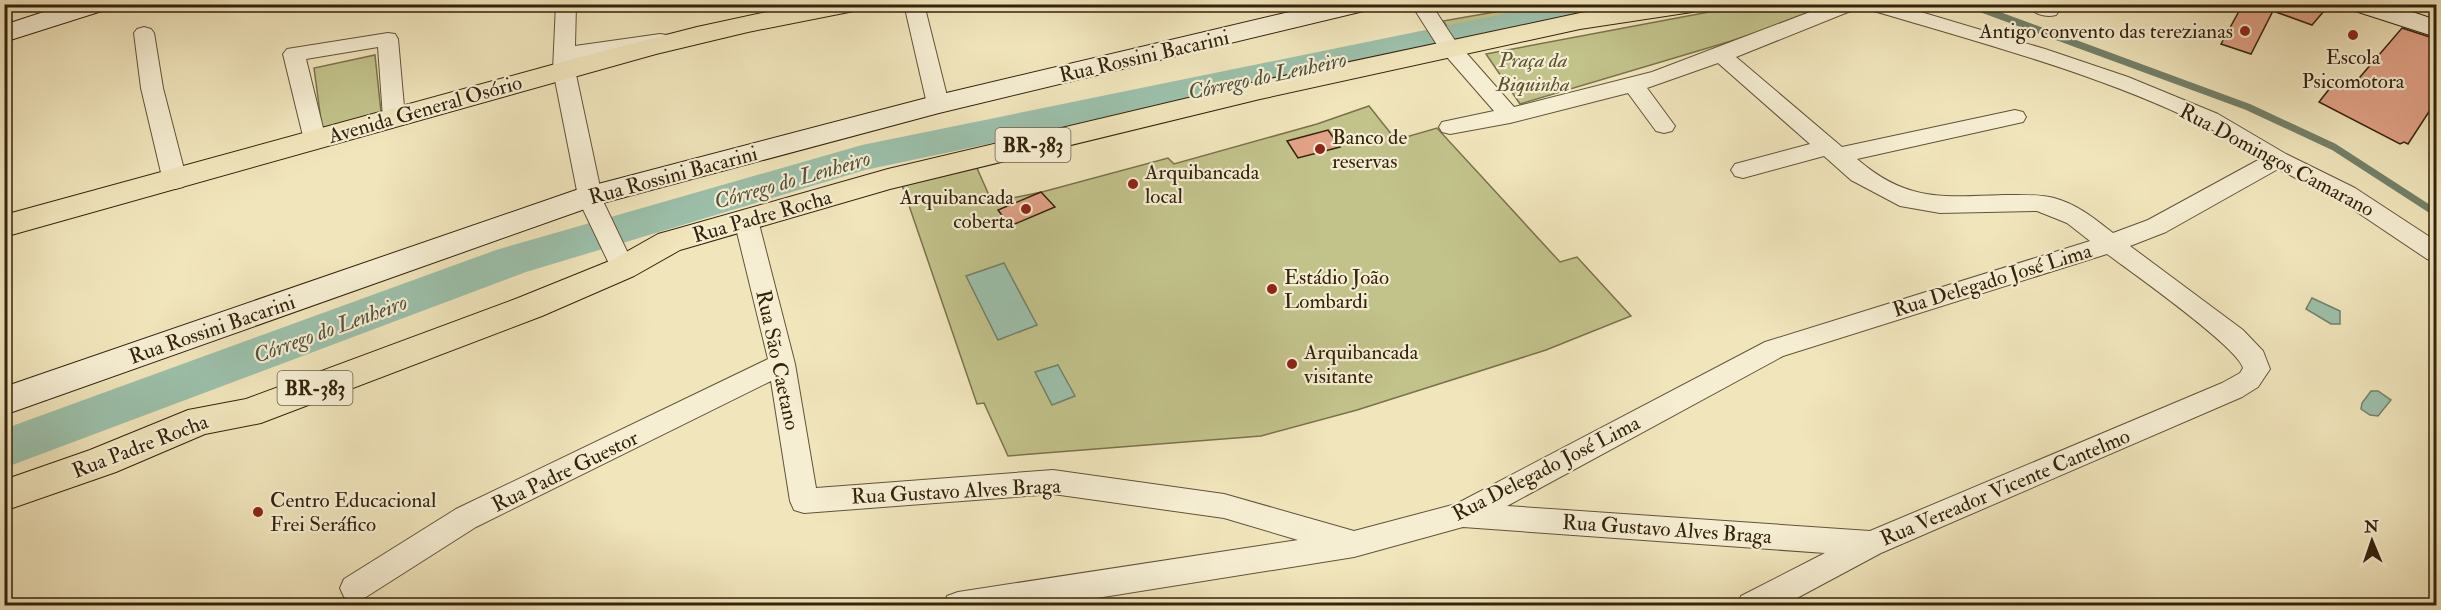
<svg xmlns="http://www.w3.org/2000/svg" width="2441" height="610" font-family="'IM FELL Double Pica',serif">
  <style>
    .green { fill: #c2c28b; stroke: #7a724c; stroke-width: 1.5 }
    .water { fill: #9cc0ab; stroke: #72816b; stroke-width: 1.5 }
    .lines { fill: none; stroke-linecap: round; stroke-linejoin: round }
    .stream { stroke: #72816b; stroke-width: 7 }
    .river { fill: #9cc0ab; fill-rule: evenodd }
    .building { fill: #e2a287; stroke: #33220c; stroke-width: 1.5 }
    .street-casing { stroke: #625338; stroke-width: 2 }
    .secondary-casing { stroke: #33220c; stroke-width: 2 }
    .highway-casing { stroke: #33220c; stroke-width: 2 }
    .street { fill: #f6eed3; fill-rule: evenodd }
    .secondary { fill: #f6eed3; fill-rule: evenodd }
    .highway { fill: #f1e5bc; fill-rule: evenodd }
    .poi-dot { fill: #8f2418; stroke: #f6eed3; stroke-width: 2 }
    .labels { text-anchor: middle; stroke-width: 4.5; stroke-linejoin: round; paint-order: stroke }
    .shield { fill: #f6eed3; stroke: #6e5f48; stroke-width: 1.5 }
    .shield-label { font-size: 20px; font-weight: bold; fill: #33220c }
    .poi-label { font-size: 21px; fill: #33220c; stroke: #f6eed3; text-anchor: start }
    .street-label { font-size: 21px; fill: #33220c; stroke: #f6eed3 }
    .park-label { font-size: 21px; font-style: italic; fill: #5e5232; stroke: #f6eed3 }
    .water-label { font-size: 22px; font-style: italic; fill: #52513c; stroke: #f6eed3 }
  </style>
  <rect width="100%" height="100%" fill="#f1e5bc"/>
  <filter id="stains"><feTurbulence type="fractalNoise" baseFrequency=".00333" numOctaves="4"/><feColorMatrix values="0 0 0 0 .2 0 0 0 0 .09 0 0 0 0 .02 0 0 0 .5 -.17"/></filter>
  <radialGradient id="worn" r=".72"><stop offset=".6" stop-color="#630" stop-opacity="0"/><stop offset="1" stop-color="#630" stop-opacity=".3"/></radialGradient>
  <g class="green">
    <path d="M1535,5H1662L1460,44L1443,21Z"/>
    <path d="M1746,5H1835L1834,7L1728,42L1520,104L1486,54Z"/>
    <path d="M375,55L381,112L322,128L314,68Z"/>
    <path d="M1369,106L1396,140L1437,128L1560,262L1577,257L1631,316L1546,350L1357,410L1261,436L1008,456L984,403L977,404L902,185L976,166L992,202L1042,192L1168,158L1174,164L1317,124Z"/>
  </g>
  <g class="water">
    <path d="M1004,263L1037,325L998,340L966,276Z"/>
    <path d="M2312,298L2340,311V324H2331L2306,309Z"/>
    <path d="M1058,365L1075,396L1052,405L1035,372Z"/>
    <path d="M2371,391H2378L2391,400L2378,416L2370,415L2361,409L2362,403Z"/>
  </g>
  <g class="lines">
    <path class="stream" d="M1968,4L2248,107L2334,147L2436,213"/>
    <path class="river" d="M1553,4H1624L1619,11L1607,14L865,170L526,272L4,468V429L496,250L862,145Z"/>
  </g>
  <g class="building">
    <path d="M2243,4H2330L2312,25L2273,11L2251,54L2221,44Z"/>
    <path d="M2402,28L2436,39V101L2408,144L2404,142L2400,144L2319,102L2338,78L2354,84Z"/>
    <path d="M1328,130L1340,147L1298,158L1287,141Z"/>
    <path d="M1041,192L1055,207L1010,226L998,210Z"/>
  </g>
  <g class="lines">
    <defs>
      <g id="street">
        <path d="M556,4H576L575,46L660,34L667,35L670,40L667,45L660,46L575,59V70L603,201L635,268L632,274L623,277L614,274L579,201L553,70Z"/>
        <path d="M904,4H924L949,104L946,109L938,111L930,109L927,104Z"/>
        <path d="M1411,4H1431L1454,39L1514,107L1652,72L1831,4H1861L1858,8L1736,57L1842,147L2015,110L2023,112L2026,117L2023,122L1857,159C1907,202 1942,197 2004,195C2021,195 2037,194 2054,198C2077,204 2095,219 2113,233L2148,220L2260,159C2241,147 2222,134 2201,124C2094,72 1977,42 1864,8L1861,4H1894L2045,49L2128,77L2218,114L2286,154L2355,188L2436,241V262L2427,259L2339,200L2278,169L2166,232L2130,246L2243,330L2263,351L2270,369L2258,387L2242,397L1881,553L1782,606H1737L1741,596L1825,553L1463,527L1354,557L1047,606H943L947,596L958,592L1298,540L1224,518L1053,494L804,513L794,510L790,501L771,381L476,527L366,597L355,601L344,597L340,588L344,579L456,509L768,359L734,220L737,214L746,212L755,214L758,220L795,364L816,488L1053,470L1224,494L1354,531L1456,504L1765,342L2090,241L2067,223L2037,211L1940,213L1900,206L1851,180L1824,156L1743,178L1735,176L1731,170L1735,164L1810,144L1718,63L1647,88L1675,126L1672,131L1664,133L1656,131L1628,93L1510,123L1450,134L1442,132L1439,127L1442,122L1494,111L1439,48ZM2107,254C2130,271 2238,347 2243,368L2240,373L2222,383L1870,531L1507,506L1783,356Z"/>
        <path d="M2026,4H2052L2059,11L2056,15C2045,18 2033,14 2026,4Z"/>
        <path d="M144,27L151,29L154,33L163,88L187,181L183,187L175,189L167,187L163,181L141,88L134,33L137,29Z"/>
        <path d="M388,33L395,34L398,39L405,118L402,123L394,125L386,123L383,118L378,47L306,59L326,140L323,145L315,147L307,145L304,140L283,54L287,49Z"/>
      </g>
      <g id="secondary">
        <path d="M68,4H109L105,10L4,42V25Z"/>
        <path d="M1323,4H1372L1368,10L939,113L599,204L4,415V387L579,189L938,95Z"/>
        <path d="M2348,4H2389L2436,20V37L2352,10Z"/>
      </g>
      <g id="highway">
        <path d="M803,4H862L858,10L849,12L748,32L656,54L4,237V215L588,55L697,27Z"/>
        <path d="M1636,4H1705L1701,10L1692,12L1580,29L1260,99L890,189L680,250L634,276L542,316L261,423L205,434L116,472L4,511V480L90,450L188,410L246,399L518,298L612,260L658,234L669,231L888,169L1260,81L1580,13Z"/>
      </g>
    </defs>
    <use href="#street" class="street-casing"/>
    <use href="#secondary" class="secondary-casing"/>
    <use href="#highway" class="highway-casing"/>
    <use href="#street" class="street"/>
    <use href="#secondary" class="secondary"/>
    <use href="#highway" class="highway"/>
  </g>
  <g class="poi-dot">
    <circle cx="2245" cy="31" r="6"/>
    <circle cx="2353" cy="35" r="6"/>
    <circle cx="1320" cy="149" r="6"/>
    <circle cx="1133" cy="184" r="6"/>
    <circle cx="1026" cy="209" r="6"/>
    <circle cx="1272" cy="289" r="6"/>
    <circle cx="1292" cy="364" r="6"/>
    <circle cx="258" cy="512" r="6"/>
  </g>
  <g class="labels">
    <g class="shield">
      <rect x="995.5" y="128" width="75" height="34" rx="4.5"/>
      <rect x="277.5" y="371" width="75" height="34" rx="4.5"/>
    </g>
    <g class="shield-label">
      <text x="1033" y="152">BR-383</text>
      <text x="315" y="395">BR-383</text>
    </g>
    <g class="poi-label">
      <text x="2233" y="38" text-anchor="end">Antigo convento das terezianas</text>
      <text x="2353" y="64" text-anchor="middle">Escola<tspan x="2353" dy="24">Psicomotora</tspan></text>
      <text x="1332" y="144">Banco de<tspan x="1332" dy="24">reservas</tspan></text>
      <text x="1145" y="179">Arquibancada<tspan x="1145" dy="24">local</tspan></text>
      <text x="1014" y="204" text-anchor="end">Arquibancada<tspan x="1014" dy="24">coberta</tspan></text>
      <text x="1284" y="284">Estádio João<tspan x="1284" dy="24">Lombardi</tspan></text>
      <text x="1304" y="359">Arquibancada<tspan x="1304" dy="24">visitante</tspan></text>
      <text x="270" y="507">Centro Educacional<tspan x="270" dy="24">Frei Seráfico</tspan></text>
    </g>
    <g class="street-label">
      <text transform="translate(1144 56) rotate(-13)" y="7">Rua Rossini Bacarini</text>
      <text transform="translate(425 109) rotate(-16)" y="7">Avenida General Osório</text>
      <text transform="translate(2277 160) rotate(28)" y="7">Rua Domingos Camarano</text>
      <text transform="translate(673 175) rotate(-15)" y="7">Rua Rossini Bacarini</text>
      <text transform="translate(762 216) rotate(-16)" y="7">Rua Padre Rocha</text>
      <text transform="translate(1992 280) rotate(-17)" y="7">Rua Delegado José Lima</text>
      <text transform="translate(212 329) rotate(-19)" y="7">Rua Rossini Bacarini</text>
      <text transform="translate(778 360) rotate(78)" y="7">Rua São Caetano</text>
      <text transform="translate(140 446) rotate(-21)" y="7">Rua Padre Rocha</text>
      <text transform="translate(1546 468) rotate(-27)" y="7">Rua Delegado José Lima</text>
      <text transform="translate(565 471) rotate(-26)" y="7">Rua Padre Guestor</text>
      <text transform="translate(2005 487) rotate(-23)" y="7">Rua Vereador Vicente Cantelmo</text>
      <text transform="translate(956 491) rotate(-3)" y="7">Rua Gustavo Alves Braga</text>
      <text transform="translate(1667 529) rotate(4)" y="7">Rua Gustavo Alves Braga</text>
    </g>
    <g class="park-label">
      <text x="1533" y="67">Praça da<tspan x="1533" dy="24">Biquinha</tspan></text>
    </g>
    <g class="water-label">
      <text transform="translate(1267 75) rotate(-12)" y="8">Córrego do Lenheiro</text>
      <text transform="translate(792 179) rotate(-16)" y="8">Córrego do Lenheiro</text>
      <text transform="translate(330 328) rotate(-20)" y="8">Córrego do Lenheiro</text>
    </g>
  </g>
  <rect width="2441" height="610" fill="none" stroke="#f1e5bc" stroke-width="24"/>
  <rect x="6" y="6" width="2429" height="598" fill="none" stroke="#33220c" stroke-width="3"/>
  <rect x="12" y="12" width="2417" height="586" fill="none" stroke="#33220c" stroke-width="1.5"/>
  <g transform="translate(2372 541) rotate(358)" stroke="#f6eed3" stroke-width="4.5" paint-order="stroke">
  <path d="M0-4.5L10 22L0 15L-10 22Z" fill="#33220c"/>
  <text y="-9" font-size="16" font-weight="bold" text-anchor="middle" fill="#33220c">N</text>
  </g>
  <rect width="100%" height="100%" filter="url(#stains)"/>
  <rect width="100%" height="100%" fill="url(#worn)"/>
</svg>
